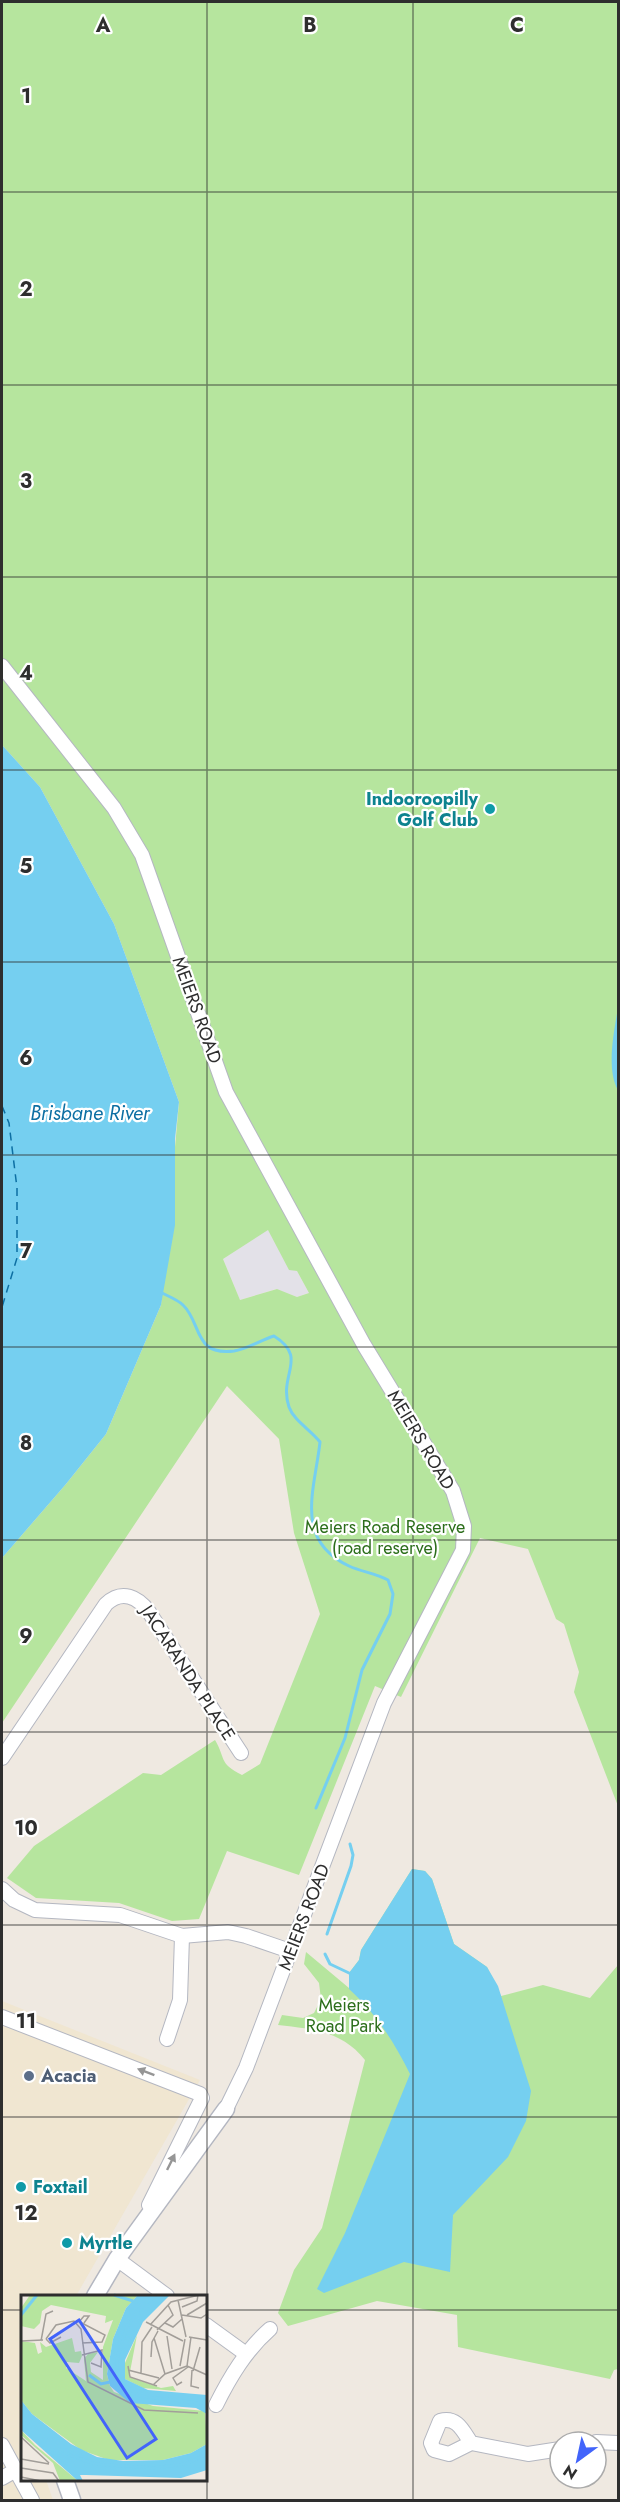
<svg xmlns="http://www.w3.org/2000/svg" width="620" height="2502" font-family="Jost,sans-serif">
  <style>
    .industrial { fill: #e3e1e8 }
    .education { fill: #f0e6d1 }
    .green { fill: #b6e59e; fill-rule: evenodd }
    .water { fill: #75cff0 }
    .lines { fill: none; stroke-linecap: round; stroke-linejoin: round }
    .stream { stroke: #75cff0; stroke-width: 3 }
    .ferry { stroke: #0d6fa3; stroke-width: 1.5; stroke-dasharray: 8 6; stroke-linecap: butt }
    .minor-casing { stroke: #b4b7c1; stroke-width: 16 }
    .tertiary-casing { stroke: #b4b7c1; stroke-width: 19 }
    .minor { stroke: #fff; stroke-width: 14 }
    .tertiary { stroke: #fff; stroke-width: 16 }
    .oneway { fill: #969696 }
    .grid { fill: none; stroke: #2e2e2e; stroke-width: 1.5; stroke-opacity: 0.55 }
    .culture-dot { fill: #0f9aa8; stroke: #fff; stroke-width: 2 }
    .service-dot { fill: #5c6f8a; stroke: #fff; stroke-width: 2 }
    .labels { text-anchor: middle; stroke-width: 4.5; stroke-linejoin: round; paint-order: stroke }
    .culture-label { font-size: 18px; font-weight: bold; fill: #0d838f; stroke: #fff; text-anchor: start }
    .street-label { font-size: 18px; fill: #2e2e2e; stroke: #fff }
    .park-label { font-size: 18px; fill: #2c6e1b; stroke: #fff }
    .service-label { font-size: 18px; font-weight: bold; fill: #4e5e75; stroke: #fff; text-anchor: start }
    .water-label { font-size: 20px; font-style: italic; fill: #0d6fa3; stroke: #fff }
    .inset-river { fill: none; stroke: #75cff0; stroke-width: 3 }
    .inset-road { fill: none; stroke: #a29e99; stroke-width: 1.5 }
    .view { fill: #4264fb; fill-opacity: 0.15; stroke: #4264fb; stroke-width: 3 }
    .inset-edge { fill: none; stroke: #2e2e2e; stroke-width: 3 }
    .grid-label { font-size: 20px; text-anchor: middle; font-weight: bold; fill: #2e2e2e; stroke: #fff; stroke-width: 4.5; stroke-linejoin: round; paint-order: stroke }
  </style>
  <rect width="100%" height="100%" fill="#efe9e1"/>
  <path class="industrial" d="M268,1229L289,1269L297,1271L309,1293L297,1297L276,1289L240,1300L223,1259Z"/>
  <path class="education" d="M2,2001L200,2080L76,2296H22V2480H46L53,2500H2Z"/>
  <g class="green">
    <path d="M2,2H618V1806L574,1692L579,1672L564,1624L556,1619L528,1549L480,1538L401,1697L375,1686L299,1875L227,1851L199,1919L172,1921L119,1903L36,1898L7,1878L34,1846L143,1773L161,1775L215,1740C226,1758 218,1763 242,1775L260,1764L320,1614L294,1533L279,1439L227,1386L2,1723V1558L66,1484L106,1434L161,1305L179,1102L114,924L40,787L2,745ZM268,1230L289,1270L297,1271L309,1293L297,1297L277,1289L240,1300L223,1259Z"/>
    <path d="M412,1869L425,1871L432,1879L454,1944L487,1967L501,1996L543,1985L590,1998L618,1965V2369L614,2370L610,2379L458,2347L457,2315L377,2301L288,2326L278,2313L294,2270L322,2228L365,2060C342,2031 313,2029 278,2025L282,2015L303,2018L314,2013L321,1999L319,1983L304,1964L306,1952L349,1988V1973L359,1960L361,1950Z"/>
  </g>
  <g class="water">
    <path d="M2,745L40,787L114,924L179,1102L175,1139V1225L161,1305L106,1434L66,1484L2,1558Z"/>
    <path d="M618,1008V1090C606,1070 614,1031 618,1008Z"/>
    <path d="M412,1869L425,1871L432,1879L454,1944L487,1967L498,1986L531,2091L526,2121L508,2157L453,2215L450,2272L404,2262L324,2293L317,2289L345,2233L410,2074C394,2042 376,2013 349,1989V1973L359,1960L361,1950Z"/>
  </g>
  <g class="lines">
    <g class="stream">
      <path d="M162,1293C168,1296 178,1300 183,1305C202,1323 193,1356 234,1351C247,1349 261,1340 274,1336C309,1358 278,1374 289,1407C294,1421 311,1430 320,1442C315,1489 293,1540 349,1566C362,1572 375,1573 388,1580L393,1594L390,1614L362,1670L345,1738L316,1808"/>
      <path d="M327,1934L351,1866L353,1855L350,1844"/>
      <path d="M325,1954L330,1964L349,1973"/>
    </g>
    <path class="ferry" d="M2,1106L9,1123L17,1188V1258L2,1307"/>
    <defs>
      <g id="minor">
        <path d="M2,666L114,808L142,855L226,1092L364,1345L453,1491L464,1526L463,1550L384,1703L246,2068L226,2109"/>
        <path d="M2,1758L106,1604C122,1589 138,1597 149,1612L241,1753"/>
        <path d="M2,1889L14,1900L35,1910L120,1915L182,1936L228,1932L246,1936L290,1951"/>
        <path d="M2,2017L200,2094L202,2098L149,2205"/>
        <path d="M167,2039L180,2000L182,1936"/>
        <path d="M117,2259L167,2296"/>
        <path d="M206,2325L246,2354"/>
        <path d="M216,2405C230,2377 246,2350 270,2329"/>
        <path d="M596,2442L618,2443"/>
        <path d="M471,2443L449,2454L434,2450L431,2443L440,2421C457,2416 463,2431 471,2443L528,2454L560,2449"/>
        <path d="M2,2445L32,2500"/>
        <path d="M2,2478L16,2470"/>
      </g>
      <g id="tertiary">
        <path d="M95,2296L117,2259L226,2109"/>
        <path d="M65,2480L72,2500"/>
      </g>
    </defs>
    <use href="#minor" class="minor-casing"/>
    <use href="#tertiary" class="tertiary-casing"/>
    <use href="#minor" class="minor"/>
    <use href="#tertiary" class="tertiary"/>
  </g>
  <defs><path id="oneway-solid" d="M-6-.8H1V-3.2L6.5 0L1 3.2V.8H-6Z" transform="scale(1.5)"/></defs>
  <g class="oneway">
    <use href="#oneway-solid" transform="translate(146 2072) rotate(-159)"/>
    <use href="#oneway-solid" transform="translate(171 2162) rotate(-64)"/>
  </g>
  <path class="grid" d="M207,2V2500M413,2V2500M2,192H618M2,385H618M2,577H618M2,770H618M2,962H618M2,1155H618M2,1347H618M2,1540H618M2,1732H618M2,1925H618M2,2117H618M2,2310H22M206,2310H618"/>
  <g class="culture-dot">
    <circle cx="490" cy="809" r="6"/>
    <circle cx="21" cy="2187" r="6"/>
    <circle cx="67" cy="2243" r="6"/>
  </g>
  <circle class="service-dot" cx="29" cy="2076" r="6"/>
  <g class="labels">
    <g class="culture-label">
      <text x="478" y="805" text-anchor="end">Indooroopilly<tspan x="478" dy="21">Golf Club</tspan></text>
      <text x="33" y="2193">Foxtail</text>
      <text x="79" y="2249">Myrtle</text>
    </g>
    <g class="street-label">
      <text transform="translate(197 1010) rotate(70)" y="6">MEIERS ROAD</text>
      <text transform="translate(421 1440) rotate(59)" y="6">MEIERS ROAD</text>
      <text transform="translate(188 1673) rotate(57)" y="6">JACARANDA PLACE</text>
      <text transform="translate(304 1917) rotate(-69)" y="6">MEIERS ROAD</text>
    </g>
    <g class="park-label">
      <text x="385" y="1533">Meiers Road Reserve<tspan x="385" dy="21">(road reserve)</tspan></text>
      <text x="344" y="2011">Meiers<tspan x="344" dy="21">Road Park</tspan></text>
    </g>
    <g class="service-label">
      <text x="41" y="2082">Acacia</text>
    </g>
    <g class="water-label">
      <text x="90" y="1120">Brisbane River</text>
    </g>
  </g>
  <g transform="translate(21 2295)">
    <rect width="186" height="186" fill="#efe9e1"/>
    <path d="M9,0H117L105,13L92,44L86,79L89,91L93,97L132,111L184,116L186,149L170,158L142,165H88L60,155L11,119L0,105V46L14,48L17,59L21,57L19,47L25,52L51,43L54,57L60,56L61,61L58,68L46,67L45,73L65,86L63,64L67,59L77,57L69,68L70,77L82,85V52L92,25L84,28L85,21L30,10L21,16L19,28L13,34L0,31V13ZM116,40L108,82L140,93L152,91L155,96L122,93L104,84L101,75ZM0,135L14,150L57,186H39L32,168L0,140Z" fill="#b6e59e"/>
    <path d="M117,0H149L122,27L104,65V84L127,95L186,100V119L175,113L109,108L89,91L86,79L92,44L105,13ZM0,105L11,119L50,149L76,162L102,166L142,165L170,158L186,149V175L160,183L65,180H59L62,186H57L0,135Z" fill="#75cff0"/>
    <path class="inset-river" d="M93,0L112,6M136,0L119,13L106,32L96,64V85L119,101L186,109M0,20L16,0M68,80L80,89L89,87M0,118L46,159L73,169L133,173L164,169L186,159"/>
    <path class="inset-road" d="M157,5L165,42M161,12L176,6L177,0M161,20L180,23L186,19M166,20L186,8M57,26L84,40L81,47L61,48M58,27L63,21H68L63,28M125,27L162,46M144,28L152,32L161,24M129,30L150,7L178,0M136,35L152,20L147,10M146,41L151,74M168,42L186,45M170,42L166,71L186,80M133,43L144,79M25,44L35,30L53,26L60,34L67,87L123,115L177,118M25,44L29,48L40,42M0,46L22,45M20,46L25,19L32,16M61,60L81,55L80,72L70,68M130,62L131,47L137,36M107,71L109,82L136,91M159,71L164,44M107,75L138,83M171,75L170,91L178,93M172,76L179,52M120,78L121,47L131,32M161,87L156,90L152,83L167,72M132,90L144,79L166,71M0,142L28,168M0,164L28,169M0,173L32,178L38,186M0,182L20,186"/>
    <path class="view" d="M58,25L135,144L106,163L29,44Z"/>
    <rect width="186" height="186" class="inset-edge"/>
  </g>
  <g class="grid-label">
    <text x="103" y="32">A</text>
    <text x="310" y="32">B</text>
    <text x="517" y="32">C</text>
    <text x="26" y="103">1</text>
    <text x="26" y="296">2</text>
    <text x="26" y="488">3</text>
    <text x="26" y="680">4</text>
    <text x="26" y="873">5</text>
    <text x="26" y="1065">6</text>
    <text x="26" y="1258">7</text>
    <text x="26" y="1450">8</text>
    <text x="26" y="1643">9</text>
    <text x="26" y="1835">10</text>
    <text x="26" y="2028">11</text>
    <text x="26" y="2220">12</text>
  </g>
  <rect width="620" height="2502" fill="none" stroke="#2e2e2e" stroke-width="6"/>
  <g transform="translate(578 2460) rotate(213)"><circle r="28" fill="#ffffff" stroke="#ababab" stroke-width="1.5"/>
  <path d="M0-4.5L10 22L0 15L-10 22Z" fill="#4264fb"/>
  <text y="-9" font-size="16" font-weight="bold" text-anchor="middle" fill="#2e2e2e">N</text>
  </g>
</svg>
